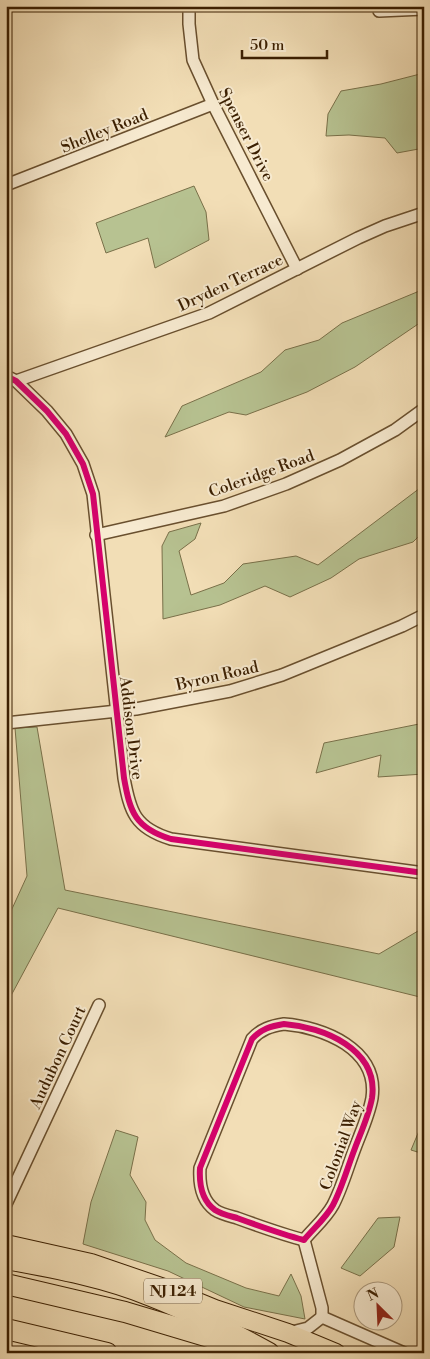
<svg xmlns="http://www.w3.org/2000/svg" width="430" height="1359" font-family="'Libre Bodoni',serif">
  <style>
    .green { fill: #b7c291; stroke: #797049 }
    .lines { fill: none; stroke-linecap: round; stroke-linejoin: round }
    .street-casing { stroke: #694f2e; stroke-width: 14 }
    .primary-casing { stroke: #3b1f01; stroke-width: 20 }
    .highway-casing { stroke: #3b1f01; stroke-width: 22 }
    .street { stroke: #f7ead0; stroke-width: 11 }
    .primary { stroke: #f2deb6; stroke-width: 18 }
    .highway { stroke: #f2deb6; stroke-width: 20 }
    .cycleway-casing { stroke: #f7ead0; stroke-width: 9 }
    .cycleway { stroke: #d6006c; stroke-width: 6 }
    .labels { text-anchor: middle; stroke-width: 4; stroke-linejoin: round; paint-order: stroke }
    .shield { fill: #f7ead0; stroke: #735c3f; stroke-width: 1 }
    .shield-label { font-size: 15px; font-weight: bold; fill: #3b1f01 }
    .street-label { font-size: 16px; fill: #3b1f01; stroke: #f7ead0 }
  </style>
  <rect width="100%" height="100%" fill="#f2deb6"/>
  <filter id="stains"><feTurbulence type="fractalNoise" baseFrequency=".004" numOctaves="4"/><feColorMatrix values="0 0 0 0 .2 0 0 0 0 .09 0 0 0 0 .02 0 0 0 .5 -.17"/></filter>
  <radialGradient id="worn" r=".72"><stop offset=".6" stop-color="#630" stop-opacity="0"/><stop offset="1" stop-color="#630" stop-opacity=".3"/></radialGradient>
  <g class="green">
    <path d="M424,73V148L397,153L385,138L349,135L326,136L328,114L341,91L381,84Z"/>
    <path d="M194,186L206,212L209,240L155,268L148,238L106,253L96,223Z"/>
    <path d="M424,288V320L355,367L307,392L246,415L229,412L165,437L182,406L261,372L285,350L319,340L342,323L417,292Z"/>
    <path d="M424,485V531L413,542L359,559L331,578L290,597L265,586L220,605L163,619L162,546L169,532L201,523L195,539L179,551L191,595L224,583L243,564L296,556L318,565Z"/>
    <path d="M424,723V774L378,777L381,755L316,773L324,743Z"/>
    <path d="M37,727L65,890L379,954L418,931L424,932V998L58,908L6,1005V922L27,876L15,728Z"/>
    <path d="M424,1119V1154L411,1150Z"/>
    <path d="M116,1130L138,1137L130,1175L146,1202L145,1220L155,1240L186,1263L246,1288L279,1296L291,1274L301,1296L305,1319L244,1307L168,1271L83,1244L91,1202Z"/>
    <path d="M400,1217L394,1247L360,1276L341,1268L378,1218Z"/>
  </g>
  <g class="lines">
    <defs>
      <g id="street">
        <path d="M189,6V24L193,60L213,104L297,269"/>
        <path d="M379,11L424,9"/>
        <path d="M6,185L213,104"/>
        <path d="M6,376L16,381L47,411L66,434L83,464L93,494L124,778C130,812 135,828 171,839L424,873"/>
        <path d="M16,381L209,313L358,238L385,226L424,213"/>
        <path d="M96,535L224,506L286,484L340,460L395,430L424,409"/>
        <path d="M6,723L136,709L230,691L282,675L402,626L424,615"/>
        <path d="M284,1024C323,1027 379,1049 372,1098C369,1115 361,1132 355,1148C348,1166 342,1188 333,1205C326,1218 313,1229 304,1240C281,1234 259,1226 237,1218C230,1216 221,1214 215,1210C201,1200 199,1184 200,1168L252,1039C261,1029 271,1026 284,1024Z"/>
        <path d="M6,1204L99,1005"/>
        <path d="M304,1240L322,1308V1317"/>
        <path d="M322,1317L404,1353"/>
        <path d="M288,1333L308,1328L322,1317"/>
      </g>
      <path id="primary" d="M6,1244L91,1263L164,1288L215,1309L288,1333L336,1353"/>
      <g id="highway">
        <path d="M6,1259C55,1268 105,1277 151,1296C192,1312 231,1332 269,1353"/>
        <path d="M6,1284L125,1312L232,1344"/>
        <path d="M6,1329L107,1353"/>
      </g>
    </defs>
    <use href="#street" class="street-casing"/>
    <use href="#primary" class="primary-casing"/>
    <use href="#highway" class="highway-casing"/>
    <use href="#street" class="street"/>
    <use href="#primary" class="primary"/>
    <use href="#highway" class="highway"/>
    <defs>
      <g id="cycleway">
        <path d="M6,376L16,381L47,411L66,434L83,464L93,494L124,778C130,812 135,828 171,839L424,873"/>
        <path d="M284,1024C323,1027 379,1049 372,1098C369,1115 361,1132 355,1148C348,1166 342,1188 333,1205C326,1218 313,1229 304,1240C281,1234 259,1226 237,1218C230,1216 221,1214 215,1210C201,1200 199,1184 200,1168L252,1039C261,1029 271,1026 284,1024Z"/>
      </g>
    </defs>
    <use href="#cycleway" class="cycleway-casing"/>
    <use href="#cycleway" class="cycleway"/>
  </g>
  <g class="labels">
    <rect class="shield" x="144" y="1278.5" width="58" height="25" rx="4"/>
    <g class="shield-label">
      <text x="173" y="1296">NJ 124</text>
    </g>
    <g class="street-label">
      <text transform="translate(104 130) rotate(-22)" y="6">Shelley Road</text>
      <text transform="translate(247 134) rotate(63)" y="6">Spenser Drive</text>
      <text transform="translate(230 282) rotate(-25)" y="6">Dryden Terrace</text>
      <text transform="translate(261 473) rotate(-20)" y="6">Coleridge Road</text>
      <text transform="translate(217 675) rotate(-13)" y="6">Byron Road</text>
      <text transform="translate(132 728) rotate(83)" y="6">Addison Drive</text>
      <text transform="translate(57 1057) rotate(-65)" y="6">Audubon Court</text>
      <text transform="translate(340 1145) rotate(-70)" y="6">Colonial Way</text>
    </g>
  </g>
  <rect width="430" height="1359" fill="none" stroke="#f2deb6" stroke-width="25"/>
  <rect x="8" y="8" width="415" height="1344" fill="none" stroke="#3b1f01" stroke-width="2.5"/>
  <rect x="12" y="12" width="405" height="1334" fill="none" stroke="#3b1f01"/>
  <g transform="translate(378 1306) rotate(336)"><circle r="24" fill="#f7ead0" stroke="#ac997d"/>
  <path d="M0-4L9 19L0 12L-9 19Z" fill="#8f2418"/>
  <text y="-8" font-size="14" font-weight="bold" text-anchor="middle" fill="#3b1f01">N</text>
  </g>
  <path d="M242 50v8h85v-8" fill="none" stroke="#3b1f01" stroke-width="2.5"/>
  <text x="250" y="50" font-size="15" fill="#3b1f01" stroke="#f7ead0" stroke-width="4" paint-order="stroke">50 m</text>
  <rect width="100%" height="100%" filter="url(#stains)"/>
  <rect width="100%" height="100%" fill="url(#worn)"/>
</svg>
